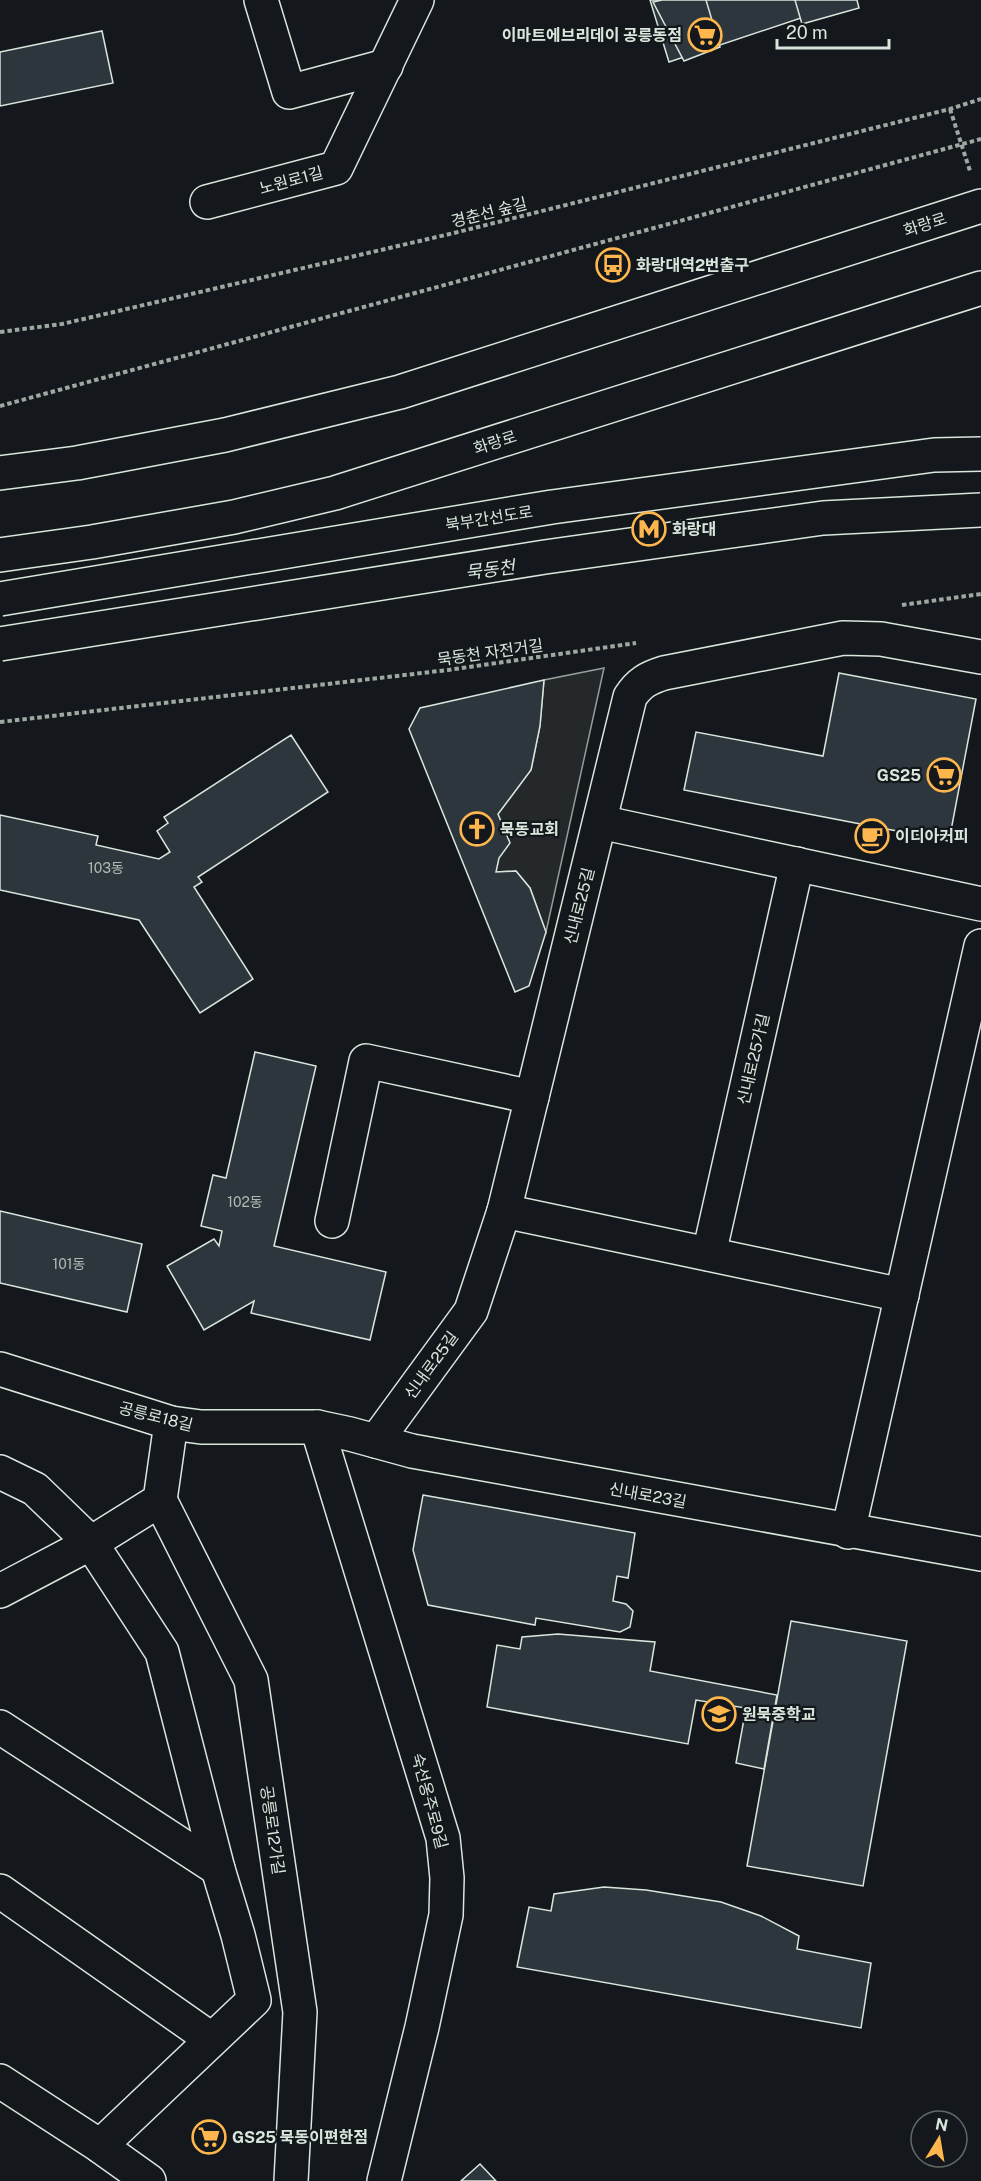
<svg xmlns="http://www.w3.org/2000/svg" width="981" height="2181" font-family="'Public Sans','Noto Sans KR',sans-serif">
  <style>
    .parking { fill: #24282b; stroke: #939e99; stroke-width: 1.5 }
    .building { fill: #2c363c; stroke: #d8e6dc; stroke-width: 1.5 }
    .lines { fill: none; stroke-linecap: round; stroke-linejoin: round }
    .minor-casing { stroke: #d8e6dc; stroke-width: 36 }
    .major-casing { stroke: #d8e6dc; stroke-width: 36 }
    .path { stroke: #9da8a2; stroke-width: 4; stroke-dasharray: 4.5 3; stroke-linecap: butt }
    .minor { stroke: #14181c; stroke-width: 33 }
    .major { stroke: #14181c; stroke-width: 33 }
    .highway-bridge-casing { stroke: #d8e6dc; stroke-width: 36; stroke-linecap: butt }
    .highway-bridge { stroke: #14181c; stroke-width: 33 }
    .labels { text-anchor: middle; stroke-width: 4.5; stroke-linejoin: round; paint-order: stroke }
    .number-label { font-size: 14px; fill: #adbab4 }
    .poi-label { font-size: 16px; font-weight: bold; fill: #d8e6dc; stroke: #14181c; text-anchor: start }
    .street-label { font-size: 16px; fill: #d8e6dc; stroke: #14181c }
    .water-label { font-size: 18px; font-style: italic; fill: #d8e6dc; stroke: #14181c }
  </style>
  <rect width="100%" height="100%" fill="#14181c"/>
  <path class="parking" d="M604,668L546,932L530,888L516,871L496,872L498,814L531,770L540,726L544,680Z"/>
  <g class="building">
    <path d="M650,0H829L831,8L669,62Z"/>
    <path d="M662,0H706L720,47L684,61L653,2Z"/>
    <path d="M795,0H857L859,8L802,24Z"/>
    <path d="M102,31L113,83L0,106V52Z"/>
    <path d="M839,673L976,699L949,841L684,790L696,732L823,756Z"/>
    <path d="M544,680L540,726L531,770L498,814L510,843L499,858L496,872L516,871L530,888L546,932L529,986L515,992L409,729L420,708Z"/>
    <path d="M291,735L328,792L198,877L202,882L194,887L253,979L200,1013L139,920L0,890V815L98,836L96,845L159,859L170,852L157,831L168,823L164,817Z"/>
    <path d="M255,1052L316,1066L274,1246L386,1272L370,1340L251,1313L254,1301L204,1330L167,1266L214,1239L219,1246L222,1231L201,1226L213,1175L226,1178Z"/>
    <path d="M0,1211L142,1244L127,1312L0,1283Z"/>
    <path d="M423,1495L635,1533L628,1578L617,1576L613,1601L626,1604L633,1611L630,1627L620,1632L536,1618L535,1625L428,1605L413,1550Z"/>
    <path d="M791,1621L907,1641L863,1886L747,1866Z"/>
    <path d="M558,1634L655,1642L650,1671L777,1695L764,1769L736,1763L746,1708L696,1700L688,1744L487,1707L497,1645L520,1649L522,1637Z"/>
    <path d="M604,1887L646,1890L721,1902L761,1916L799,1936L797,1949L871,1963L861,2028L517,1967L529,1907L551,1911L554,1894Z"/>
    <path d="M480,2164L496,2181H461Z"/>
  </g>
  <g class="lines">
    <defs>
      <g id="minor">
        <path d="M261,0L289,92L386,66"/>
        <path d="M207,202L336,168L417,0"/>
        <path d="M600,822L981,904"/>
        <path d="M504,1211L902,1295"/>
        <path d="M332,1221L366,1061L532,1097"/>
        <path d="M709,1254L797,864"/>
        <path d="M0,1369L171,1423L201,1427H317L350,1434L412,1451L981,1554"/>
        <path d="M317,1427L443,1838L447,1878L446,1915L422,2027L384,2181"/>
        <path d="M376,1441L471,1311L504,1211L630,697C639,683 648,678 664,673L843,638L881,639L981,657"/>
        <path d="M0,1472L35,1489L91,1543L162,1652L218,1869L238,1935L254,2000L100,2146"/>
        <path d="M160,1500L251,1680L300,2012L291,2181"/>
        <path d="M848,1532L981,946"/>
        <path d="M0,1591L91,1543L160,1500L171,1423"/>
        <path d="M0,1727L218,1869"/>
        <path d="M0,1891L211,2039"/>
        <path d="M0,2081L100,2146L149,2181"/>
      </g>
      <g id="major">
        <path d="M0,473L77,463L225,435L400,392L981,206"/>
        <path d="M0,555L92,542L234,517L335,493L981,288"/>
      </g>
    </defs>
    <use href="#minor" class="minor-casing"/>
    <use href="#major" class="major-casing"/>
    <g class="path">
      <path d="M950,109L970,171"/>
      <path d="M0,332L62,324L454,233L950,109L981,99"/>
      <path d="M0,406L981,139"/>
      <path d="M902,605L981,594"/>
      <path d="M0,722L448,670L636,643"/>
    </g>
    <use href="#minor" class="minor"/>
    <use href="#major" class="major"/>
    <defs>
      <g id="highway-bridge">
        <path d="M0,599L552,507L934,455L981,454"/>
        <path d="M0,644L545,557L823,518L981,510"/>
      </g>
    </defs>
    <use href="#highway-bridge" class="highway-bridge-casing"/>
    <use href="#highway-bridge" class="highway-bridge"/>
  </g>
  <defs>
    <symbol id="supermarket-ring" viewBox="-11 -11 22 22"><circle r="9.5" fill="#14181c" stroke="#ffb74d" stroke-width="1.5"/><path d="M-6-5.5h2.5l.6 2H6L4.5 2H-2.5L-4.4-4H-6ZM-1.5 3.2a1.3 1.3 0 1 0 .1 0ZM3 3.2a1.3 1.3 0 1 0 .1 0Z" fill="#ffb74d"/></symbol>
    <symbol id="bus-ring" viewBox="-11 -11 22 22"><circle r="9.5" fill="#14181c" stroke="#ffb74d" stroke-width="1.5"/><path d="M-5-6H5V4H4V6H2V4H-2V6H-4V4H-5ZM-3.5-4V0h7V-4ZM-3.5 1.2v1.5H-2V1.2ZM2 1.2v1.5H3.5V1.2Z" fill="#ffb74d"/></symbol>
    <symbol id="metro-ring" viewBox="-11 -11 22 22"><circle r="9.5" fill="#14181c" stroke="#ffb74d" stroke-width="1.5"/><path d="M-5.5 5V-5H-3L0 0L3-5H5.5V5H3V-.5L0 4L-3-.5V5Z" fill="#ffb74d"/></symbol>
    <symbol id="church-ring" viewBox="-11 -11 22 22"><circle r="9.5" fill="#14181c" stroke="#ffb74d" stroke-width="1.5"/><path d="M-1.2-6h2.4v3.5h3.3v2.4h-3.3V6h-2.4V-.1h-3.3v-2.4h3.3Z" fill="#ffb74d"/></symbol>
    <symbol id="cafe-ring" viewBox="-11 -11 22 22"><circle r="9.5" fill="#14181c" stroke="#ffb74d" stroke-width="1.5"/><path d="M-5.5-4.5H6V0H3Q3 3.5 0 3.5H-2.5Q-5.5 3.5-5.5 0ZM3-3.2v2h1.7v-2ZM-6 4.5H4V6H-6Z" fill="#ffb74d"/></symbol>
    <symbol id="school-ring" viewBox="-11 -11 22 22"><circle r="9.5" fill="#14181c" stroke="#ffb74d" stroke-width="1.5"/><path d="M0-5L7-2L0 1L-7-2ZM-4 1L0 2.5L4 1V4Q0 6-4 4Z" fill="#ffb74d"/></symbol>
  </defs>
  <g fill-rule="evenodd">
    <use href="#supermarket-ring" x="686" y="16" width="38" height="38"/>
    <use href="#bus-ring" x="594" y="246" width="38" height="38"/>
    <use href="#metro-ring" x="630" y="510" width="38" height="38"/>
    <use href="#supermarket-ring" x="925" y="756" width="38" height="38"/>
    <use href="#church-ring" x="458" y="810" width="38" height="38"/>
    <use href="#cafe-ring" x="853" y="817" width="38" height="38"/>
    <use href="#school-ring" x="700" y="1695" width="38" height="38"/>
    <use href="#supermarket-ring" x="190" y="2118" width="38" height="38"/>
  </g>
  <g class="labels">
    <g class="number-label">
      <text x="106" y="873">103동</text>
      <text x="245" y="1207">102동</text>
      <text x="69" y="1269">101동</text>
    </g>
    <g class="poi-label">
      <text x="682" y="41" text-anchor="end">이마트에브리데이 공릉동점</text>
      <text x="636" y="271">화랑대역2번출구</text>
      <text x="672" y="535">화랑대</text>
      <text x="921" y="781" text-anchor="end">GS25</text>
      <text x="500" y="835">묵동교회</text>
      <text x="895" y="842">이디아커피</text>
      <text x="742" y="1720">원묵중학교</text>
      <text x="232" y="2143">GS25 묵동이편한점</text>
    </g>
    <g class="street-label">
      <text transform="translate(291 180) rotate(-15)" y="6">노원로1길</text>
      <text transform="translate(489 212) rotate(-14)" y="6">경춘선 숲길</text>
      <text transform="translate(925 224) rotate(-18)" y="6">화랑로</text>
      <text transform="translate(495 442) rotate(-18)" y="6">화랑로</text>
      <text transform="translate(489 518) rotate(-9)" y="6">북부간선도로</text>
      <text transform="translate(490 652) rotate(-8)" y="6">묵동천 자전거길</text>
      <text transform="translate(579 906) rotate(-76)" y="6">신내로25길</text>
      <text transform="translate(753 1059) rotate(-77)" y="6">신내로25가길</text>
      <text transform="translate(431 1365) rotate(-54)" y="6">신내로25길</text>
      <text transform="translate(156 1416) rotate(14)" y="6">공릉로18길</text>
      <text transform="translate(648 1495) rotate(10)" y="6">신내로23길</text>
      <text transform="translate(430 1801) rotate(75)" y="6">숙선옹주로9길</text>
      <text transform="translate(273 1830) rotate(82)" y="6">공릉로12가길</text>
    </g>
    <g class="water-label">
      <text transform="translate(490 570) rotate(-7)" y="6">묵동천</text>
    </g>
  </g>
  <g transform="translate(939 2139) rotate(11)"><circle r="28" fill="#14181c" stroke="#626a69" stroke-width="1.5"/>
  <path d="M0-4.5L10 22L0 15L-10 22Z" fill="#ffb74d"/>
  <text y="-9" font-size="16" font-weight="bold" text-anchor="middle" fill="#d8e6dc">N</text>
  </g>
  <path d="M777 39v9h112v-9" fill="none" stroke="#d8e6dc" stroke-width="3"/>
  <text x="786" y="39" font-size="18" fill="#d8e6dc" stroke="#14181c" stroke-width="4.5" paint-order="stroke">20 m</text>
</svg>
